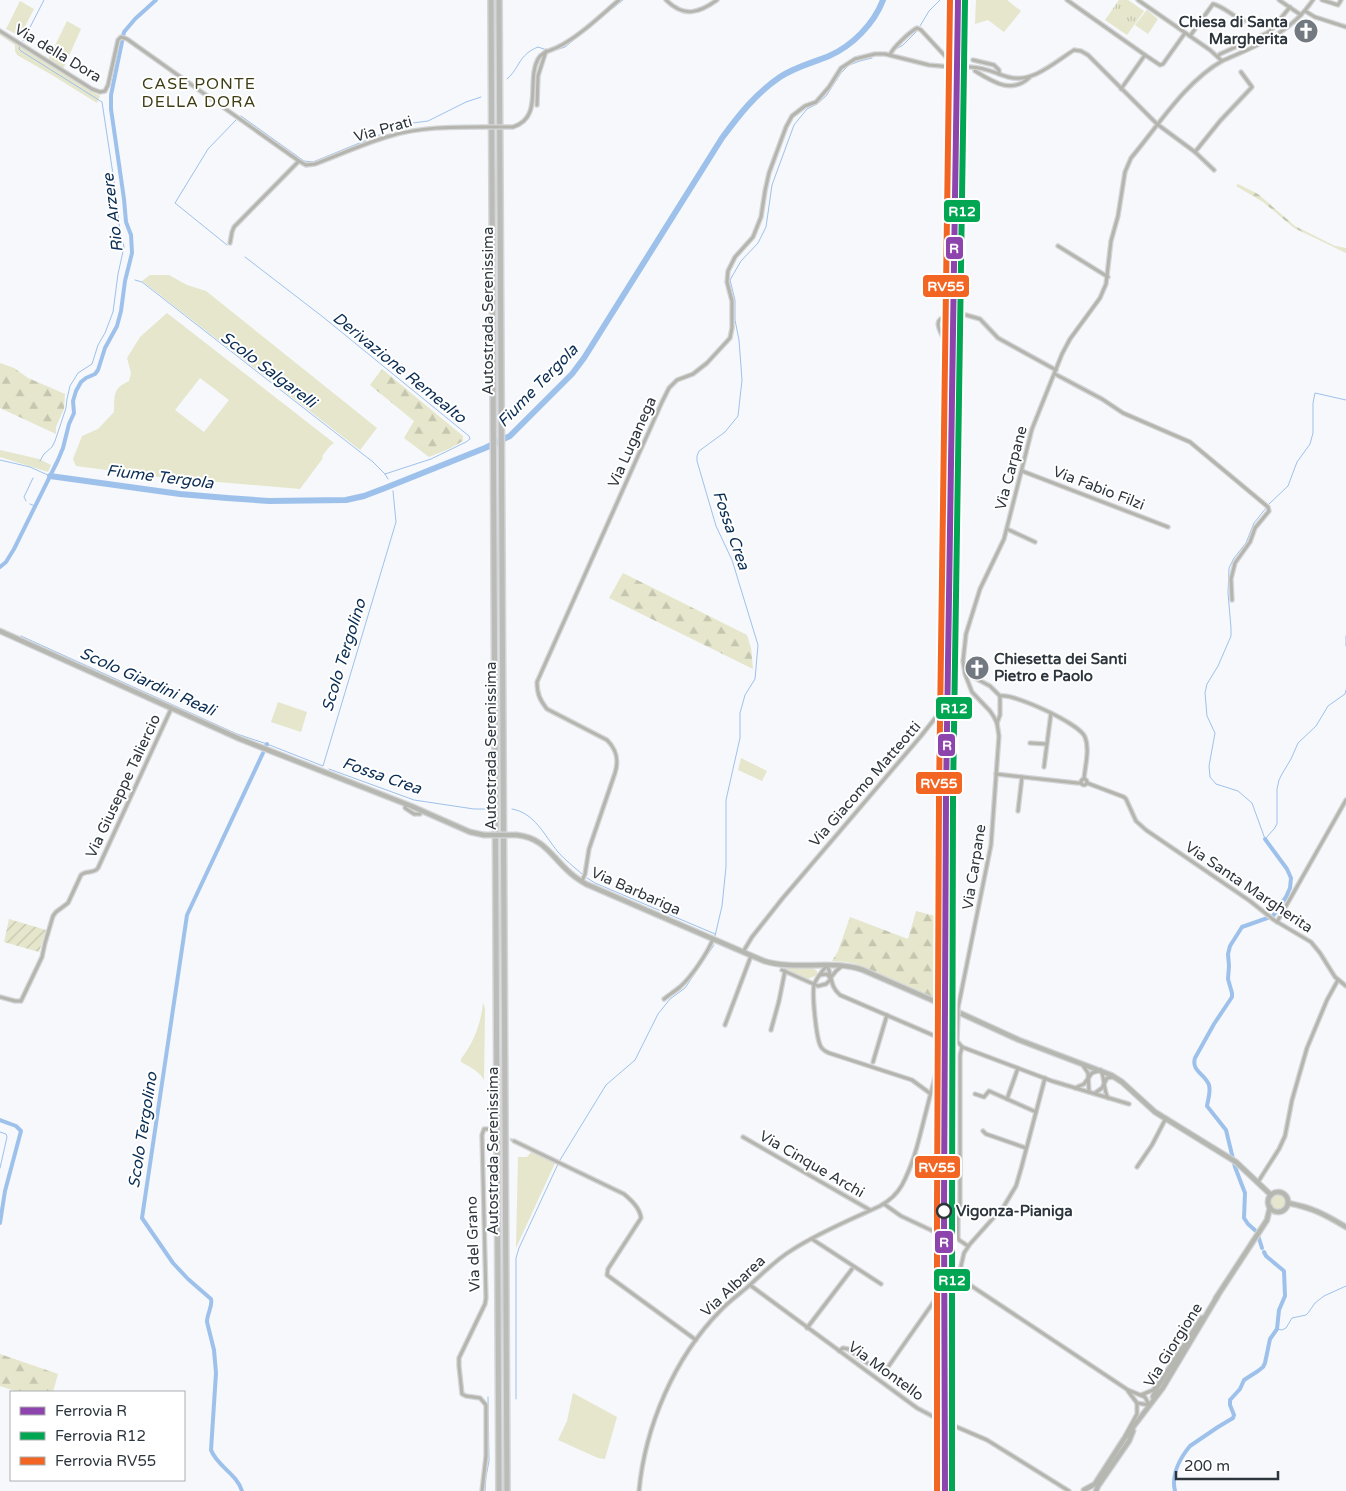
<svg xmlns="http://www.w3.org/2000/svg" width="1346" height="1491" font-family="'Varela Round',sans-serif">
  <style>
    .grass { fill: #e5e6cb; fill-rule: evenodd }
    .forest { fill: url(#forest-firs) }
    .park { fill: url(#park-tufts) }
    .garden { fill: url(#garden-furrows) }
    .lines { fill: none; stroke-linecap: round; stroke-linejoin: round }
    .stream { stroke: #9ec1ec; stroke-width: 1 }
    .canal { stroke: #9ec1ec; stroke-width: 4 }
    .river { stroke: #9ec1ec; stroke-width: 6 }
    .minor-tunnel { stroke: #ced1d5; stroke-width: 3; stroke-dasharray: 3 1.5; stroke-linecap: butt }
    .major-tunnel { stroke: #ced1d5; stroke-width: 4.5; stroke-dasharray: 4.5 2; stroke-linecap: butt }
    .minor-casing { stroke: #d3d5d8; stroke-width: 5.5 }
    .major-casing { stroke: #d3d5d8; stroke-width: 7 }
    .highway-casing { stroke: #d3d5d8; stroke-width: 8 }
    .minor { stroke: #b5b5ae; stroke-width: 3 }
    .major { stroke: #b6b7b0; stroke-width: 4.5 }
    .highway { stroke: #bbbcb7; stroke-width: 5 }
    .minor-bridge-casing { stroke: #d3d5d8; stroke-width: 5.5; stroke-linecap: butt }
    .major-bridge-casing { stroke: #d3d5d8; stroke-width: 7; stroke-linecap: butt }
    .minor-bridge { stroke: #b5b5ae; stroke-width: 3 }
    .major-bridge { stroke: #b6b7b0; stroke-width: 4.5 }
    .rail-1-casing { stroke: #fff; stroke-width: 10 }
    .rail-2-casing { stroke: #fff; stroke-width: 10 }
    .rail-3-casing { stroke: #fff; stroke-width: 10 }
    .rail-1 { stroke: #8e44ad; stroke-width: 6 }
    .rail-2 { stroke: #00a651; stroke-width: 6 }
    .rail-3 { stroke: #f26522; stroke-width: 6 }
    .stop-dot { fill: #fff; stroke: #2d353d; stroke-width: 2.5 }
    .labels { text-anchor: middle; stroke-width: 4; stroke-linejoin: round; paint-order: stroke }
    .poi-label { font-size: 15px; font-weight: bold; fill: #2d353d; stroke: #fff; text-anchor: end }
    .street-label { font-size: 15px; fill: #2d353d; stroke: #fff }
    .stop-label { font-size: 15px; font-weight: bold; fill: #2d353d; stroke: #fff; text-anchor: start }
    .neighbourhood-label { font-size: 16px; letter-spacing: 1px; fill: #3f3d14; stroke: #fff }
    .water-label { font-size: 16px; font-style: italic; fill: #0a2d53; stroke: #fff }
    .line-badge { stroke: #fff; stroke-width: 2 }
    .badge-label { font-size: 14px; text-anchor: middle; font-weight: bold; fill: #fff }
  </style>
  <defs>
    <pattern id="forest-firs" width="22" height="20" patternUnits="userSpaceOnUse" patternTransform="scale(1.25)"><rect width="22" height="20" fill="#e5e6cb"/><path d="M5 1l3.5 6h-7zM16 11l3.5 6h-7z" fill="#c5c6af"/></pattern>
    <pattern id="park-tufts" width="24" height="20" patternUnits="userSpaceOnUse" patternTransform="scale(1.25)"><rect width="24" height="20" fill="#e5e6cb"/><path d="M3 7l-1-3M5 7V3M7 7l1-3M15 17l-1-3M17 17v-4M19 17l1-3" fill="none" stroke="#c5c6af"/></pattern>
    <pattern id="garden-furrows" width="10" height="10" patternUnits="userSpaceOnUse" patternTransform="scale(1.25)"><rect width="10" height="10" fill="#e5e6cb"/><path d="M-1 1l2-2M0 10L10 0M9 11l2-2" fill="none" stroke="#c5c6af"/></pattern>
  </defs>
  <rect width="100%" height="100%" fill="#f6f8fb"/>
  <g class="grass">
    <path d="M976,0H1007L1021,11L1004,32L988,20L975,24Z"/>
    <path d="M20,1L34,9L20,36L6,29Z"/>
    <path d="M1147,10L1158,19L1148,34L1135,25L1145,12Z"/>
    <path d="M67,21L81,29L63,69L48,60Z"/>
    <path d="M0,33L100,96L97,103L52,75L17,55L15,51V45L0,35Z"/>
    <path d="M150,275H169L187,285L206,291L377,428L360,450L142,281Z"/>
    <path d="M167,313L334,443L330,446L322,456L323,458L300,489L160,477L76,466L73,459L82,436L98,429L114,412C115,395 112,389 129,381L131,373L127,358L140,337ZM200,378L229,400L204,432L175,410Z"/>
    <path d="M0,450L39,459L51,465L48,472L0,457Z"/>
    <path d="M278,702L307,712L301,732L271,722Z"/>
    <path d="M741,758L767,771L762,781L738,770Z"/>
    <path d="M783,968H813L817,971V975L808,979Z"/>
    <path d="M483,1002L485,1009L484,1080C479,1071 470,1067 461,1062V1059C474,1042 481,1024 483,1002Z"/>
    <path d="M532,1151L555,1163L516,1248L518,1157H527Z"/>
    <circle cx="1278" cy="1202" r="8"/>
    <path d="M573,1393L617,1417L605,1459L598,1458L558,1440L567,1421Z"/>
  </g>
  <g class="forest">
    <path d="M1238,184L1258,194L1295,226L1335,246L1346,248V253L1294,228L1263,202L1236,186Z"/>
    <path d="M0,363L14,368L28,378L65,394L64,409L56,427V434L0,408Z"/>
    <path d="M382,369L463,436V441L449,449L429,457L404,438L414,421L370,385Z"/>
    <path d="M623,573L747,635L751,648L753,669L609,598Z"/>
    <path d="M916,911L939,917L941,921L940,1001L856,964L846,962L832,961L838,951L850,917L908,939Z"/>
    <path d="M0,1354L58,1374L53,1392H18L0,1386Z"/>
  </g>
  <path class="park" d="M1119,0H1128L1144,11L1127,35L1105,20Z"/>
  <path class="garden" d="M9,919L46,930L39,952L4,942Z"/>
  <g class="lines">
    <g class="stream">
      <path d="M920,26L929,11L940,0"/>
      <path d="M23,41L44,0"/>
      <path d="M20,46L19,49L21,51L102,102L116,194L119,224L124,247L118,274L113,312L105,333L98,345L92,364L78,373L70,386L67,399L66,408L55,441L52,447L44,454L40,461"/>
      <path d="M898,48L903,45L917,31"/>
      <path d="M556,50L565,47L623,0"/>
      <path d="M507,79C520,68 518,55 538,47L544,49"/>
      <path d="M241,116L304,161L313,162L384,133"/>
      <path d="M387,130L390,128L405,124L428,121L466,102L481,97"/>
      <path d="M227,245L175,203L208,149L237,119"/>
      <path d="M245,257L323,317L469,436L470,439L466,442L431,459L385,474"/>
      <path d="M135,280L142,282L373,462L385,474L388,479"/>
      <path d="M0,460L30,467L50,476"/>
      <path d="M26,501L24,497L33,478"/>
      <path d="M30,504L35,506"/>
      <path d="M1269,504L1288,486L1297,462L1310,444L1313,433V403L1315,393L1346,400"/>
      <path d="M1266,508L1254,523L1246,543L1234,558L1229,568L1228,593L1231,628V636L1218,666L1207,684L1205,693L1207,716L1215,733L1209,766L1210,777L1216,784L1238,791L1252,803L1265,839L1274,829L1277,824V789L1279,780L1282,774L1291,759L1298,743L1316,726L1328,706L1345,694L1346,690"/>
      <path d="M21,636L237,734L267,744L323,766L396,522L393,491"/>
      <path d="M1346,636V646"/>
      <path d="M329,769L414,800L474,809H487"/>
      <path d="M512,809C535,813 544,835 558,852C565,860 574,867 582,874"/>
      <path d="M587,878L595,883L715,934"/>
      <path d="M715,936L722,906L726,867V800L740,738V713L745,695L755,679L758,645L732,560L716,526L697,461V456L699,451L725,432L738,416L742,380L739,340L735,320V300L730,280L741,261L758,243L766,227L772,185L794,125L807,109L817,104L826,96L841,73L849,65L860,61L872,58"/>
      <path d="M0,1132L6,1134L7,1137L0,1168"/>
      <path d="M560,1160L606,1085L635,1060L658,1014L670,999L685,988L714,945"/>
      <path d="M1277,1329L1282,1330L1286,1328L1292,1318L1306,1315L1308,1313L1315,1303L1324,1296L1346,1286"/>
      <path d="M516,1399V1258L519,1248L558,1164"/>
      <path d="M485,1491L486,1477L489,1461L488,1397"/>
    </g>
    <g class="canal">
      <path d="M0,567L6,562L14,549L58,460L63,448L69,424L74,413L73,401L76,391L81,382L86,378L95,374L98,370L105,348L117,326L121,311L125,281L132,253L131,235L126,222L124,199L111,109V95L124,32L135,19L156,0"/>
      <path d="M266,746L267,744"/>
      <path d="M0,1120L16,1126L21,1131L5,1191L0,1223"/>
      <path d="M1262,1248L1257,1232L1248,1224L1244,1218L1245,1193L1235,1167L1226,1130L1207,1106C1208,1099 1211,1092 1209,1085C1205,1074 1191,1071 1195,1058L1214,1024L1232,997V993L1228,979L1229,966L1228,954L1230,946L1242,927L1273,916L1286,897L1290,888L1291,878L1287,869L1265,839"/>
      <path d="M242,1491C237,1474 217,1466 211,1450L216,1373L214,1350L207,1322C207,1313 213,1306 211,1299L188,1279L173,1263L142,1218L187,915L263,753"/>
      <path d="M1175,1491C1171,1475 1180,1458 1190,1446L1218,1427L1233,1418L1234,1415L1230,1405V1400L1240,1389L1244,1380L1258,1371L1263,1367L1265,1363L1270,1339L1277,1329L1279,1310L1285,1296L1284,1271L1266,1256L1264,1252"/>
    </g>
    <path class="river" d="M50,476L180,494L227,498L269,501L346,500L364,496L385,488L485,448L510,436L572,374L584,358L722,138C739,115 756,93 780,77C795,67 812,63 829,56C852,46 874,24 883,0"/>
    <g class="minor-tunnel">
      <path d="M952,67H970"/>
      <path d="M948,315H966"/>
      <path d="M490,1129L514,1141"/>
    </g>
    <path class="major-tunnel" d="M941,1004L960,1013"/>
    <defs>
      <g id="minor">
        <path d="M666,0C684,18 699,13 717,0"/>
        <path d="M1067,0L1145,55"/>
        <path d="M1138,0L1210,50L1222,61"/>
        <path d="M1279,0L1301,15"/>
        <path d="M1322,0L1338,5L1341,0"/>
        <path d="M1305,11L1315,17L1346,27"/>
        <path d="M0,31L92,89L100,92L105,91L108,85L118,40L121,37L127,39L299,161L306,165L315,164C339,155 365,143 390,136C420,127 451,127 482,127"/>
        <path d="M1190,36L1213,4C1225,7 1233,17 1244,21"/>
        <path d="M890,55C892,48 911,31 917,28L921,30L946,57"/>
        <path d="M1218,56L1220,54L1267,33L1272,29L1290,7"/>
        <path d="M973,60L994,65L999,70V74"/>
        <path d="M970,67C984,67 995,73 1008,77C1032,84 1055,62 1074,50L1081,51L1088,55L1157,124L1195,152L1214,170"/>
        <path d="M975,71C993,82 1011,94 1029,78"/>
        <path d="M1121,89L1145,55L1160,65L1163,64L1185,33"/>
        <path d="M537,105L538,76L546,51"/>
        <path d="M513,127C544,117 526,81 538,59C543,51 550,51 558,47C580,36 600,16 619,0"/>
        <path d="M1195,152L1220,121L1252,87L1241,72"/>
        <path d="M230,243L232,232L234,227L299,161"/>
        <path d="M1058,246L1108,277"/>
        <path d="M966,315L980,319L998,338L1056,370"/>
        <path d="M1055,374L1102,399L1123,413L1190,442L1268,507L1269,511L1255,528L1250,542L1235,563L1231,579L1232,600"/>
        <path d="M1022,471L1168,527"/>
        <path d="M1007,529L1035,542"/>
        <path d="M973,677L990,686L1000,696V715L997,723"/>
        <path d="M1000,696C1014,693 1080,724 1085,737C1090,749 1085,766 1084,779"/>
        <path d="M1030,743L1046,744"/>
        <path d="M1044,767L1051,713"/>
        <path d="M996,774L1077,783H1081"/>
        <circle cx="1084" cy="782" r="3"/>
        <path d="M1087,783L1124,797L1126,799L1136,821L1146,830L1250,901L1274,920L1311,942L1320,953L1335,977L1346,986"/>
        <path d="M406,804L405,808L414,814H420"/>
        <path d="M1018,811L1022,777"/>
        <path d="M582,881L585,874L589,849L615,773C619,760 617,750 607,740L547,709C540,700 537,694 537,682L662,402L669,388L677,380L693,374L707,363L730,338L732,328V301L727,282L728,271L735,257L753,237L761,217L765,191L769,173L786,127L792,116L805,106L816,102L829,87L841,68L855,59L875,54H885L929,65L952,67"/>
        <path d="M1277,922L1346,800"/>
        <path d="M743,952L752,937L782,899L921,736L936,717L939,710L943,547L945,365C945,358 945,351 945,344C943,332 929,321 948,315"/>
        <path d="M827,965C823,971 816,978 814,985C812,995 816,1035 820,1045C822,1050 825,1051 829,1053L912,1080L931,1094"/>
        <path d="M782,970L818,986L826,984L831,979L827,974L820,975"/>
        <path d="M832,976L836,971L842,966"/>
        <path d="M0,997L15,1001H21L42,957L45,943L53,916L56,912L68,903L81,875C86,870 94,874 98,868L171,709"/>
        <path d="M664,999C669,995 675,991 680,987C692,976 707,954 713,939"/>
        <path d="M958,1008L991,845L999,736L997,723L994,717L990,711L972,692L965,674L963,661L966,634L980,589L1004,539L1032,429L1062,354L1070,339L1100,298L1106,284L1111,241L1118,216L1125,172L1131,158C1158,126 1185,82 1222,61C1258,45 1290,34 1313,0"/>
        <path d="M958,1015L957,1041L962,1047"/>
        <path d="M725,1025L751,956"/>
        <path d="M771,1030L779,1001L785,971"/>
        <path d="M962,1047L960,1055V1206L958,1215V1238L959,1240L968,1246"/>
        <path d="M962,1047L1052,1081L1129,1104"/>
        <path d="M873,1062L887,1015"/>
        <path d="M1082,1064L1088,1073L1089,1092"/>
        <path d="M1045,1078L1021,1169L1016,1186L1004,1206L970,1244L964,1253L961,1266V1279L1128,1390L1145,1397L1149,1405"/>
        <path d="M1075,1088L1084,1084L1092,1073L1101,1070C1105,1079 1103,1089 1108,1098"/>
        <path d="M1095,1093L1102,1088L1107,1078L1113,1077"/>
        <path d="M975,1094L984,1097L989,1091L1036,1112"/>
        <path d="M1007,1099L1018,1068"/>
        <path d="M983,1131L986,1134L1026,1148"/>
        <path d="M743,1137L870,1210"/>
        <path d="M514,1141L624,1194C631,1200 640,1208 641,1218L608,1269L607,1275L696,1340"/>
        <path d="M1137,1167L1152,1145L1166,1118"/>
        <path d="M1258,1182L1279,1149L1285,1136L1292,1100L1307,1048L1327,1000L1338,980"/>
        <path d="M812,1239L881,1284"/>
        <path d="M750,1285L917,1408L936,1418L987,1440L1069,1491"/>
        <path d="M807,1328L852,1269"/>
        <path d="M839,1351L843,1348L848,1349C858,1356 875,1373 888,1367L937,1297L938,1236L935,1232L901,1216L884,1204"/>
        <path d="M1128,1391L1137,1403L1149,1405"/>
        <path d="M1141,1395L1153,1390L1157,1384"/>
        <path d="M1125,1436L1137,1414V1403"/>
        <path d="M482,1491L486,1456V1405L480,1398L466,1396L462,1394L459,1366V1358L485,1304L486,1298L482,1135L484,1129H490"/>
        <path d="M639,1491C645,1427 674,1358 720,1311C729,1301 741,1293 751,1284C764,1272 777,1259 792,1250C820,1232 850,1220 880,1206C889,1201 897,1194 902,1185C915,1161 920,1134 927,1108C932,1086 941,1063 939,1040L938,1038L935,1036L840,995C829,985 833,978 827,965"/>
      </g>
      <g id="major">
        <path d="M0,631L240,739L411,806L470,832L484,835"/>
        <path d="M517,835C543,838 550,854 567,870C572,875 579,880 586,884L764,961C796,971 831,959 863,970L941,1004"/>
        <path d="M960,1013L1019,1040L1111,1075L1122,1082L1155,1112L1236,1162L1271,1195"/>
        <circle cx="1278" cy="1202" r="10"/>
        <path d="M1288,1203C1313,1208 1324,1214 1346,1227"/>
        <path d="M1216,1298L1267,1220L1270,1207"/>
        <path d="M1153,1397L1158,1386L1202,1318"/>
        <path d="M1084,1490L1095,1484L1124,1439L1162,1389L1217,1297"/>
        <path d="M1096,1491L1098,1486L1129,1441L1133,1431"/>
      </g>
      <g id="highway">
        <path d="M491,0L499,1491"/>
        <path d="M499,0L507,1491"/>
      </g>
    </defs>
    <use href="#minor" class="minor-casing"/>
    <use href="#major" class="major-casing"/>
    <use href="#highway" class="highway-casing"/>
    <use href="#minor" class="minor"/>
    <use href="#major" class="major"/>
    <use href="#highway" class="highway"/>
    <defs>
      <g id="minor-bridge">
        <path d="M482,127H513"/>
        <path d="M958,1008V1015"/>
      </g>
      <path id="major-bridge" d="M484,835H517"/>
    </defs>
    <use href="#minor-bridge" class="minor-bridge-casing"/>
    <use href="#major-bridge" class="major-bridge-casing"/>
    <use href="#minor-bridge" class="minor-bridge"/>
    <use href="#major-bridge" class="major-bridge"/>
    <defs>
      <path id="rail-1" d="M945,1491L944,1209L946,795L958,0"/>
      <path id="rail-2" d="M952,1491V1209L953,795L965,0"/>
      <path id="rail-3" d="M937,1491V1209L939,795L950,0"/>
    </defs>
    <use href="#rail-1" class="rail-1-casing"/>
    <use href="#rail-2" class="rail-2-casing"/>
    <use href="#rail-3" class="rail-3-casing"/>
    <use href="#rail-1" class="rail-1"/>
    <use href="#rail-2" class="rail-2"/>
    <use href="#rail-3" class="rail-3"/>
  </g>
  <defs>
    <symbol id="church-disc" viewBox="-11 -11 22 22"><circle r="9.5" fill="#737980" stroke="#fff"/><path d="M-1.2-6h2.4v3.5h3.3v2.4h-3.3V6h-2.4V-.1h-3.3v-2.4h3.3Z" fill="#fff"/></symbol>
  </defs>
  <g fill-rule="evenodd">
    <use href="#church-disc" x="1292" y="17" width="28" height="28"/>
    <use href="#church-disc" x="963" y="654" width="28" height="28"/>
  </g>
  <circle class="stop-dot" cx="944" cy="1211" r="7"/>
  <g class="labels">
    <g class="poi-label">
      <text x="1288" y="27">Chiesa di Santa<tspan x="1288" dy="17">Margherita</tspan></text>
      <text x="994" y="664" text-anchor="start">Chiesetta dei Santi<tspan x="994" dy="17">Pietro e Paolo</tspan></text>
    </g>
    <g class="street-label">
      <text transform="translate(58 53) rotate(31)" y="5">Via della Dora</text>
      <text transform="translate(383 129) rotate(-16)" y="5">Via Prati</text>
      <text transform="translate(488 311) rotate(-90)" y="5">Autostrada Serenissima</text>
      <text transform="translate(632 442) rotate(-66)" y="5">Via Luganega</text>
      <text transform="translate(1011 468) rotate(-75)" y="5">Via Carpane</text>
      <text transform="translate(1099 488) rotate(21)" y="5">Via Fabio Filzi</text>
      <text transform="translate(491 746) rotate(-90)" y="5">Autostrada Serenissima</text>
      <text transform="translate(865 784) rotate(-49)" y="5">Via Giacomo Matteotti</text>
      <text transform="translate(123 786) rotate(-65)" y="5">Via Giuseppe Taliercio</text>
      <text transform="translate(974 867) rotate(-81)" y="5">Via Carpane</text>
      <text transform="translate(1249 887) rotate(34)" y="5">Via Santa Margherita</text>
      <text transform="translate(636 891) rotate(24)" y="5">Via Barbariga</text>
      <text transform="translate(493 1151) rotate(-90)" y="5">Autostrada Serenissima</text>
      <text transform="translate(812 1164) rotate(30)" y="5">Via Cinque Archi</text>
      <text transform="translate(473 1244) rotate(-92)" y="5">Via del Grano</text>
      <text transform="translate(733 1286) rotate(-43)" y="5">Via Albarea</text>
      <text transform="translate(1173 1345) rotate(-58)" y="5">Via Giorgione</text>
      <text transform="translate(886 1371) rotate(36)" y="5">Via Montello</text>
    </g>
    <g class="stop-label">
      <text x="956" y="1216">Vigonza-Pianiga</text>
    </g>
    <g class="neighbourhood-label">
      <text x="199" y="89">CASE PONTE<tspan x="199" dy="18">DELLA DORA</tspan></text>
    </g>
    <g class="water-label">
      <text transform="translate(112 213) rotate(-97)" y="6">Rio Arzere</text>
      <text transform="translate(400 367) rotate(39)" y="6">Derivazione Remealto</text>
      <text transform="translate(269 369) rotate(37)" y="6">Scolo Salgarelli</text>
      <text transform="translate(537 385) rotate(-46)" y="6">Fiume Tergola</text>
      <text transform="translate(160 476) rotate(7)" y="6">Fiume Tergola</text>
      <text transform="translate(732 530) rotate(71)" y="6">Fossa Crea</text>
      <text transform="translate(343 655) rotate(-73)" y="6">Scolo Tergolino</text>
      <text transform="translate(148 681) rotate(24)" y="6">Scolo Giardini Reali</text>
      <text transform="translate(382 775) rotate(19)" y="6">Fossa Crea</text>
      <text transform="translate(142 1130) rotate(-81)" y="6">Scolo Tergolino</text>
    </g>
  </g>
  <g class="line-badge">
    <rect x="943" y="199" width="38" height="24" rx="5" fill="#00a651"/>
    <rect x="945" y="236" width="19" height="24" rx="5" fill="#8e44ad"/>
    <rect x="922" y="274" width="48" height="24" rx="5" fill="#f26522"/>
    <rect x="935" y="696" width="38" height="24" rx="5" fill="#00a651"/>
    <rect x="937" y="733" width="19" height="24" rx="5" fill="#8e44ad"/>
    <rect x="915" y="771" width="48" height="24" rx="5" fill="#f26522"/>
    <rect x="914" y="1155" width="47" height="24" rx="5" fill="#f26522"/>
    <rect x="934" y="1230" width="20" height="24" rx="5" fill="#8e44ad"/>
    <rect x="933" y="1268" width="38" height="24" rx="5" fill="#00a651"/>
  </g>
  <g class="badge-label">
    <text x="962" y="216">R12</text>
    <text x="954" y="253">R</text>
    <text x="946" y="291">RV55</text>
    <text x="954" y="713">R12</text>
    <text x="947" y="750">R</text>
    <text x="939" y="788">RV55</text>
    <text x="937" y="1172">RV55</text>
    <text x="944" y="1247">R</text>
    <text x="952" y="1285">R12</text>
  </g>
  <rect x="10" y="1391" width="175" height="90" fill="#ffffff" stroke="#abaeb1"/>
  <rect x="20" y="1407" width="25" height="8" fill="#8e44ad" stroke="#abaeb1"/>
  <text x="55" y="1416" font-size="15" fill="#2d353d">Ferrovia R</text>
  <rect x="20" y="1432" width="25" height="8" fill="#00a651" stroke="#abaeb1"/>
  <text x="55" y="1441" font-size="15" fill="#2d353d">Ferrovia R12</text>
  <rect x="20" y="1457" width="25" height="8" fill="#f26522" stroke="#abaeb1"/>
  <text x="55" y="1466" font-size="15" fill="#2d353d">Ferrovia RV55</text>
  <path d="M1176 1471v8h102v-8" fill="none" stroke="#2d353d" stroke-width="2.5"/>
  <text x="1184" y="1471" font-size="15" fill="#2d353d" stroke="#ffffff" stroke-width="4" paint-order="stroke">200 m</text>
</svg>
